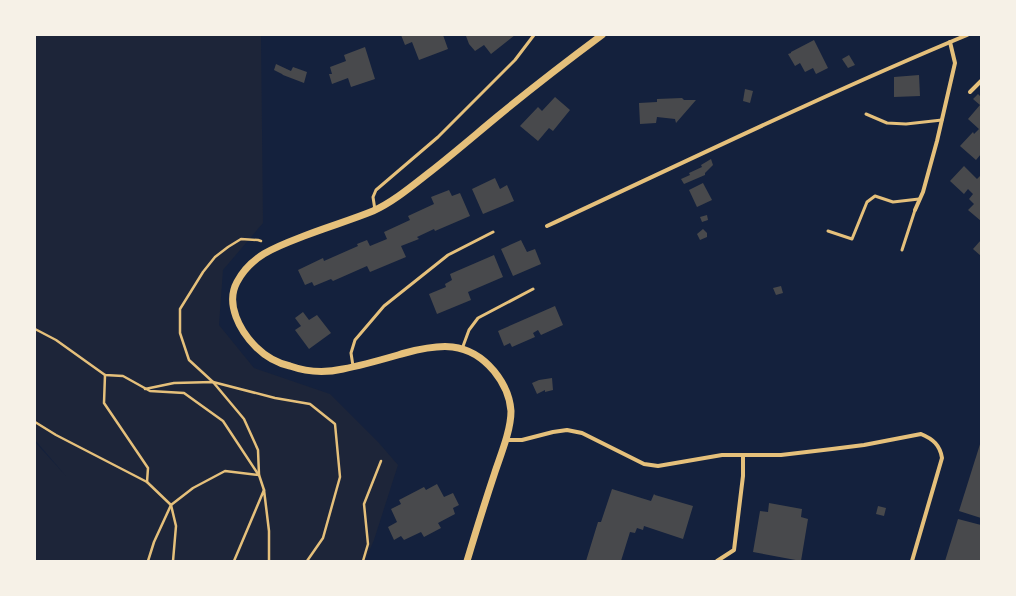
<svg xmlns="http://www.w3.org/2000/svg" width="1016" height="596" font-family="'DejaVu Sans',sans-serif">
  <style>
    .green { fill: #1d2539 }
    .building { fill: #48494c }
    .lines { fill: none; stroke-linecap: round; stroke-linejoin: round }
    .path { stroke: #e5c07b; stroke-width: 2.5 }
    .service { stroke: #e5c07b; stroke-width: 3 }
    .minor { stroke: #e5c07b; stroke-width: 4 }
    .tertiary { stroke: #e5c07b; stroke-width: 7 }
  </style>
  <rect width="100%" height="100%" fill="#14213d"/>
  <path class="green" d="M35,35H261L263,223L223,270L219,325L254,368L330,394L379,443L398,465L374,540L365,561H35V442L66,476L35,440Z"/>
  <g class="building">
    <path d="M401,35H443L448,49L419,60L412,42L405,45Z"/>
    <path d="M468,35H515L491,54L484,45L475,51L469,44L466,36Z"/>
    <path d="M814,40L828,68L816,74L813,68L805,72L800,63L795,66L788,54L791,53V52Z"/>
    <path d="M365,47L375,79L351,87L348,78L332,84L329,74H332L330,67L346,61L344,55Z"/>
    <path d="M849,55L855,65L848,68L842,59Z"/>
    <path d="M276,64L291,71L293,67L307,72L304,83L283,75L282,74L274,70Z"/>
    <path d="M919,75L920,96L894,97V77Z"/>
    <path d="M745,89L753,91L750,103L743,101Z"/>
    <path d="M978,94L981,97V154L976,160L960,146L973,132L974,134L979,129L968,119L980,105L973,99Z"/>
    <path d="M555,97L570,110L553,131L549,128L538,141L520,126L538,107L542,111Z"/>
    <path d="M682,98L684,100H696L676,123L675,119L657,117L656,123L640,124L639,103L657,102V99Z"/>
    <path d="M711,159L713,165L705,173V175L684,184L681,179L690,175L689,173L702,167L701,165Z"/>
    <path d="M964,166L977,179L981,175V221L968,210L974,204L969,199L973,194L968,189L964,194L950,181Z"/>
    <path d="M495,178L500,189L507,185L514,201L483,214L472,189Z"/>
    <path d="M703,183L712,200L697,207L689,190Z"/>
    <path d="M449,190L452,196L460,193L470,216L435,231L434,229L417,237L419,239L401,246L406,257L370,272L367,266L333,281L331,279L314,286L312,282L305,285L298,270L323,258L324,261L358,246L357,244L367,240L370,246L387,239L384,232L410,220L408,216L434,204L431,197Z"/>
    <path d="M707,215L708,220L702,222L700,217Z"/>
    <path d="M703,229L707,233V237L700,240L697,234Z"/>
    <path d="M521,240L527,252L535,249L541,264L513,276L501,249Z"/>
    <path d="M981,240V256L973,249Z"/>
    <path d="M494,255L503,277L468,292L471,300L437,314L429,294L446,287L445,284L452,280L450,274Z"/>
    <path d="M781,286L783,293L776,295L773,288Z"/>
    <path d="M555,306L563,325L541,335L538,330L533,333L535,337L512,347L510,343L504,346L498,331Z"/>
    <path d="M303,312L309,320L317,315L331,333L309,349L295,330L301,326L295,318Z"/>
    <path d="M552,378L553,390L545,392V390L537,394L532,383L539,380Z"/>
    <path d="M981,441V518L959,511Z"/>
    <path d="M437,484L444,497L453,493L459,505L453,508L455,514L438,523L441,528L424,537L421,532L404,540L401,536L394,540L388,527L397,522L391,509L401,504L399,500L424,487L426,490Z"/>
    <path d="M612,489L651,501L654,494L655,495L693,506L683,539L644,526L643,530L637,528L635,533L630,532L621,561H586L598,522H601Z"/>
    <path d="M769,503L802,509L801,517L808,519L801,561L753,552L760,511L768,512Z"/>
    <path d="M878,506L886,508L884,516L876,514Z"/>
    <path d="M958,519L981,525V561H945Z"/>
  </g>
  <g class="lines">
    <g class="path">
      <path d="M261,241L258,240L241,239L228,247L215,257L203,272L180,309V333L189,360L213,382L244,419L258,450L259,475L264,490"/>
      <path d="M35,329L56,340L105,375L123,376L150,391L184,393L223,421L258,474"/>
      <path d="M105,375L104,403L148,468L147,482"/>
      <path d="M145,389L174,383L213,382L275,398L310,404L335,424L340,477L323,538L307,561"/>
      <path d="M35,422L56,435L147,482L171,505L176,526L173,561"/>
      <path d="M148,561L154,542L171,505L193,488L225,471L259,475"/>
      <path d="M234,561L264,490L269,531V561"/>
      <path d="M363,561L368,544L364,504L381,461"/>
    </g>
    <g class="service">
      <path d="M866,114L887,123L906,124L942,120"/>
      <path d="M375,210L373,197L376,190L438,137L515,60L534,35"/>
      <path d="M828,231L852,239L867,202L875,196L893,202L919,199"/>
      <path d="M902,250L915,210"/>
      <path d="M462,349L469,330L478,318L533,289"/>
      <path d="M353,366L351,353L355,340L384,306L448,255L493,232"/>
    </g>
    <g class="minor">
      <path d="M970,92L981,81"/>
      <path d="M915,210L923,192L937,141L955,63L950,42"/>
      <path d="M547,226C687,161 825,94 967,35"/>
      <path d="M506,440H522L553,432L567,430L582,433L644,464L658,466L722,455H781L832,449L864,445L921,434C933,439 940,445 942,458L912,561"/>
      <path d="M717,561L734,550L743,476V455"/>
    </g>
    <path class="tertiary" d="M467,561C476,531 485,502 495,472C501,454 511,430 511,411C510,396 503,382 494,371C468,340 439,344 405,353C384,359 364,365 343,369C325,373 307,372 290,366C277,363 266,357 256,347C240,331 225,304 237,282C251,255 278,246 304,236C327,227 351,220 373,211C393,202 412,186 430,172C453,154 475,135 498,116C532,88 567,61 602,35"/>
  </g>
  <rect width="1016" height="596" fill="none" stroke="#f6f1e7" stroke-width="72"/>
</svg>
